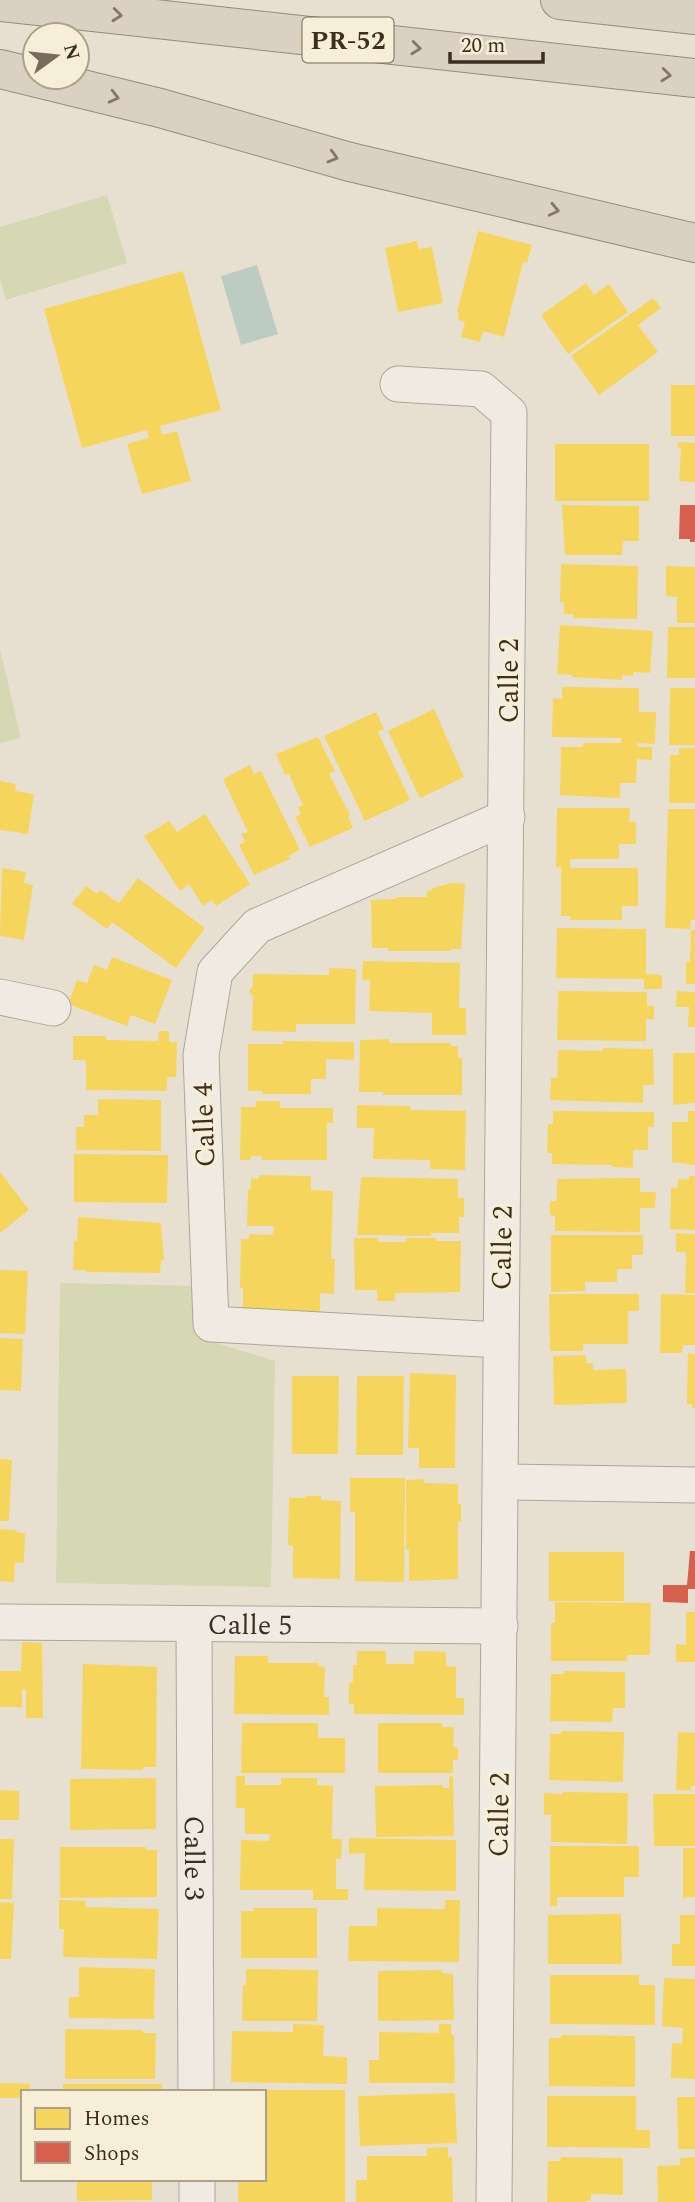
<svg xmlns="http://www.w3.org/2000/svg" width="695" height="2202" font-family="Spectral,serif">
  <style>
    .green { fill: #d6d7b3 }
    .water { fill: #bcccc2 }
    .homes { fill: #f6d55c }
    .shops { fill: #d6604d }
    .lines { fill: none; stroke-linecap: round; stroke-linejoin: round }
    .minor-casing { stroke: #ada599; stroke-width: 37 }
    .highway-casing { stroke: #928b80; stroke-width: 40 }
    .minor { stroke: #efebe3; stroke-width: 35 }
    .highway { stroke: #dad1c2; stroke-width: 38 }
    .oneway { stroke: #847769 }
    .labels { text-anchor: middle; stroke-width: 7; stroke-linejoin: round; paint-order: stroke }
    .shield { fill: #f7eed8; stroke: #756857; stroke-width: 2 }
    .shield-label { font-size: 26px; font-weight: bold; fill: #3d2e20 }
    .street-label { font-size: 28px; fill: #3d2e20; stroke: #f7eed8 }
  </style>
  <rect width="100%" height="100%" fill="#e7e0d1"/>
  <g class="green">
    <path d="M107,195L127,263L6,300L0,279V227Z"/>
    <path d="M0,650L21,738L0,743Z"/>
    <path d="M60,1283L198,1286L197,1337L275,1361L271,1587L56,1583Z"/>
  </g>
  <path class="water" d="M257,265L278,334L241,345L221,276Z"/>
  <g class="homes">
    <path d="M478,231L532,245L527,263L523,262L504,337L483,331L480,342L461,337L465,322L458,320L459,313L457,312Z"/>
    <path d="M417,241L419,249L432,247L443,303L398,312L385,248Z"/>
    <path d="M183,271L221,410L160,426L162,435L177,431L191,481L142,494L127,444L149,438L147,430L82,448L44,309Z"/>
    <path d="M586,283L594,295L609,284L628,312L568,354L541,315Z"/>
    <path d="M653,298L661,308L638,325L658,352L599,395L571,356Z"/>
    <rect x="671" y="385" width="24" height="51"/>
    <path d="M678,442L695,443V482L679,481L681,448L677,447Z"/>
    <rect x="555" y="444" width="94" height="57"/>
    <path d="M562,505L639,506V541H623L622,555H565Z"/>
    <path d="M561,564L638,566L637,619L573,618V614H564V602H560Z"/>
    <path d="M666,566L695,567V623H677V597L666,596Z"/>
    <path d="M560,625L653,631L650,673L633,672V676L622,675V680L572,677V675L557,674Z"/>
    <path d="M668,627H695V678H667Z"/>
    <path d="M562,687L639,688V712H656L655,744L638,743L637,747H652V760L637,759L636,783H620V798L560,795L561,747H583V743H621V738L552,737L553,698L562,699Z"/>
    <path d="M670,688H695V745H669Z"/>
    <path d="M434,709L464,777L420,798L388,731Z"/>
    <path d="M376,712L384,729L378,732L410,800L365,821L324,736Z"/>
    <path d="M318,737L335,771L329,774L350,815L348,816L353,828L310,847L295,817L301,814L298,807L303,805L289,774L285,775L276,754Z"/>
    <path d="M679,748H695V803H669L670,755H679Z"/>
    <path d="M250,765L254,774L261,771L300,850L288,856L290,859L254,875L239,845L245,842L241,834L248,832L223,779Z"/>
    <path d="M0,781L16,784L15,791L34,794L28,834L0,830Z"/>
    <path d="M557,808H630L629,822H636V844H619V859H570V868H638V906H622V920H570L571,916H561V867H556Z"/>
    <path d="M668,809H695V920H691L690,929L665,928Z"/>
    <path d="M205,814L250,884L216,906L212,900L203,906L189,884L180,891L144,836L169,821L177,832Z"/>
    <path d="M2,868L26,872L24,883L33,885L24,940L0,936Z"/>
    <path d="M138,878L205,928L176,968L112,922L107,929L72,904L86,886L97,894L100,890L119,903Z"/>
    <path d="M452,883L465,884L461,949H451V951H388V948H372L371,900L396,899V897H427V892L436,887Z"/>
    <path d="M557,928L646,929V974L662,975V989H644V979L556,978Z"/>
    <path d="M691,930H695V984H686V962H690Z"/>
    <path d="M112,957L172,980L155,1024L131,1015L127,1026L68,1004L77,980L87,983L94,965L107,970Z"/>
    <path d="M363,961L460,963L459,1008H466V1035H432V1013L369,1011L370,980H362Z"/>
    <path d="M329,968L356,969L355,1024H296V1032L252,1031L253,996L249,992L253,986V974L329,975Z"/>
    <path d="M558,991L647,992V1006H654V1019H646V1041L557,1040Z"/>
    <path d="M677,991L695,992V1027H688L689,1007H676Z"/>
    <path d="M159,1031H169V1042H177L176,1077H167V1091L86,1090V1060H73V1036H106V1040L158,1041Z"/>
    <path d="M390,1039L389,1043H450L451,1046H458V1058H462V1095H383V1092H359L360,1040Z"/>
    <path d="M283,1041L354,1042V1060L326,1059V1079H311V1094H262V1091H248V1044H283Z"/>
    <path d="M603,1048L653,1049L654,1085H643V1103L550,1100L551,1078H557L558,1050L603,1051Z"/>
    <path d="M673,1053H695V1103L673,1105Z"/>
    <path d="M98,1099L161,1100V1151L76,1150V1127H84V1115H98Z"/>
    <path d="M256,1101H280V1108H333V1123H327V1160H262V1156H251V1160H240L241,1107H256Z"/>
    <path d="M357,1105L410,1106V1110L466,1111L465,1170L430,1169V1160L373,1159L374,1128H357Z"/>
    <path d="M553,1111L654,1112V1127H648V1150H633V1168L612,1167V1165L552,1164V1153H547L548,1124H553Z"/>
    <path d="M688,1111H695V1165L672,1162V1122H688Z"/>
    <path d="M74,1154L168,1155L167,1203L74,1202Z"/>
    <path d="M0,1172L29,1210L0,1233Z"/>
    <path d="M259,1175L311,1176V1190L333,1191L331,1259H335L334,1294L320,1293V1312L258,1311V1309L243,1308V1287L240,1288L241,1239H249V1234L273,1235L274,1226H247L248,1189H251V1178L259,1179Z"/>
    <path d="M689,1176H695V1230L670,1229L671,1188H678V1179L689,1180Z"/>
    <path d="M361,1177L458,1179V1198H464V1217H459V1233H431V1236L357,1235Z"/>
    <path d="M627,1178H640V1192H656L655,1208H640V1232L555,1231V1216L550,1215V1201H557V1179Z"/>
    <path d="M78,1217L161,1223L164,1260H161L160,1273L86,1272V1270H73L74,1241H77Z"/>
    <path d="M676,1233L695,1234V1293H685L686,1252H676Z"/>
    <path d="M551,1235H643V1255H632V1269H617V1282H585V1291L551,1292Z"/>
    <path d="M354,1238H378V1242H406V1238H436V1241H461L460,1292L395,1293V1301H377V1290H355Z"/>
    <path d="M0,1270L28,1271L25,1334L0,1333Z"/>
    <path d="M549,1294H639V1311H628V1344H583V1351H550Z"/>
    <path d="M661,1294L695,1295V1345H683L682,1353H660Z"/>
    <path d="M0,1338L23,1339L21,1391L0,1390Z"/>
    <path d="M688,1353L695,1354V1408H692V1404H687Z"/>
    <path d="M586,1355V1363H593V1370L626,1369L627,1403L554,1405L553,1356Z"/>
    <path d="M410,1373L456,1375L455,1468H419V1448H408Z"/>
    <path d="M292,1376H339L338,1454H292Z"/>
    <path d="M357,1376H404L403,1455H356Z"/>
    <path d="M0,1459L12,1460L9,1521H0Z"/>
    <path d="M350,1478H405L404,1582L355,1581V1512H350Z"/>
    <path d="M424,1479V1483L458,1484V1504H461V1522H458V1579L409,1581V1549H406V1480Z"/>
    <path d="M306,1496H321V1500L341,1501L340,1579L293,1578V1546L288,1545L289,1498H306Z"/>
    <path d="M0,1529L17,1530L16,1532L25,1533L24,1563L15,1562L14,1582L0,1581Z"/>
    <rect x="549" y="1552" width="75" height="49"/>
    <path d="M555,1602L651,1603L650,1655H627V1661H551V1623H555Z"/>
    <path d="M686,1612H695V1662H676V1644L686,1645Z"/>
    <path d="M22,1642L42,1643L43,1718H26V1690L22,1689V1707H0V1671H21Z"/>
    <path d="M357,1651H386V1664H414V1651L446,1652V1666L456,1667V1698H464V1715L354,1714V1704H349V1683L353,1682V1665H357Z"/>
    <path d="M235,1656H268V1663H318V1666L325,1667L324,1697H329V1715L234,1714Z"/>
    <path d="M83,1664L157,1667L156,1767H143V1770L81,1769Z"/>
    <path d="M564,1671L625,1672V1708H613L612,1722L550,1721L551,1674H563Z"/>
    <path d="M242,1723H318V1738H345V1773H241Z"/>
    <path d="M378,1723H442V1727H454L453,1747L458,1748V1760H453V1773H378Z"/>
    <path d="M561,1731L624,1732L623,1782L549,1780L550,1734H561Z"/>
    <path d="M678,1732L695,1733V1786H691V1791L676,1790Z"/>
    <path d="M236,1776H245V1785H281V1778H317V1785L333,1786L332,1839H342L341,1859H336V1889H348V1900H313V1890H240L241,1840L269,1841L270,1834H245V1808H236Z"/>
    <path d="M453,1776L454,1836L376,1837L375,1786L443,1785V1788H449V1777Z"/>
    <path d="M156,1778V1829L70,1830V1779Z"/>
    <path d="M0,1790L19,1791V1820H0Z"/>
    <path d="M563,1792L628,1793L627,1844L551,1842V1815H544V1793L563,1794Z"/>
    <path d="M653,1794H695V1846H654Z"/>
    <path d="M349,1838L456,1840V1891L364,1890L365,1853L349,1854Z"/>
    <path d="M0,1839H14L12,1899H0Z"/>
    <path d="M550,1846H639V1877H624V1897H557V1906H550Z"/>
    <path d="M60,1847H146V1850H157V1897L60,1898Z"/>
    <path d="M683,1848H695V1897L683,1898Z"/>
    <path d="M59,1900L86,1901V1907L159,1909L157,1959L63,1957L64,1929H59Z"/>
    <path d="M445,1900H460L459,1962L348,1961L349,1926H377V1908L445,1909Z"/>
    <path d="M0,1902L14,1903L11,1959H0Z"/>
    <path d="M254,1908H317V1958H241V1911H254Z"/>
    <path d="M621,1914L622,1964H548V1915Z"/>
    <path d="M680,1915H695V1966H672V1944H680Z"/>
    <path d="M79,1967L155,1969L154,2019L69,2018V1997H79Z"/>
    <path d="M246,1969L318,1970L317,2021H242L243,1985H246Z"/>
    <path d="M441,1970L442,1973L453,1974L454,2020L378,2021V1971Z"/>
    <path d="M550,1975H639V1985H655V2025L550,2024Z"/>
    <path d="M664,1978L695,1979V2079L671,2078L672,2043L682,2044L683,2028L662,2026Z"/>
    <path d="M293,2024L324,2025L323,2056L347,2057V2084L231,2082L232,2031L293,2032Z"/>
    <path d="M439,2024H451V2035H454L455,2083H369V2060H379V2032L439,2033Z"/>
    <path d="M65,2029L142,2030L143,2033H156L155,2079H65Z"/>
    <path d="M561,2035L635,2036V2087L549,2086V2038H561Z"/>
    <path d="M0,2083L30,2084V2092H23V2098H0Z"/>
    <rect x="63" y="2084" width="99" height="8"/>
    <path d="M264,2090H345V2202H238V2179H264Z"/>
    <path d="M455,2093L457,2143L360,2146L358,2096Z"/>
    <path d="M547,2096H636V2130H650V2148L547,2147Z"/>
    <path d="M677,2097H695V2149H678Z"/>
    <path d="M448,2147V2157H452L453,2202H356V2180H367V2156H427V2148Z"/>
    <path d="M561,2157L623,2158V2195L591,2194V2200L583,2202H547L548,2161H560Z"/>
    <path d="M695,2157V2202H658L657,2166L680,2165V2158Z"/>
    <path d="M77,2179H152V2200L77,2201Z"/>
  </g>
  <g class="shops">
    <path d="M680,505H695V542H690V539H679Z"/>
    <path d="M690,1551H695V1589H688V1603L663,1602V1585H687Z"/>
  </g>
  <g class="lines">
    <defs>
      <g id="minor">
        <path d="M398,384L481,389L509,413L494,2202"/>
        <path d="M0,997L53,1008"/>
        <path d="M500,1340L211,1324L201,1055L215,972L257,926L507,817"/>
        <path d="M501,1482L695,1485"/>
        <path id="s1" d="M0,1622L500,1626"/>
        <path id="s2" d="M194,1624L196,2092"/>
        <path d="M197,2179V2202"/>
      </g>
      <g id="highway">
        <path d="M560,0L695,15"/>
        <path d="M0,2L695,78"/>
        <path d="M0,69L160,108L350,162L695,243"/>
      </g>
    </defs>
    <use href="#minor" class="minor-casing"/>
    <use href="#highway" class="highway-casing"/>
    <use href="#minor" class="minor"/>
    <use href="#highway" class="highway"/>
  </g>
  <defs><path id="oneway-chevron" d="M-2-3.5L2.5 0L-2 3.5" fill="none" stroke-width="1.6" stroke-linecap="round" stroke-linejoin="round" transform="scale(1.75)"/></defs>
  <g class="oneway">
    <use href="#oneway-chevron" transform="translate(117 15) rotate(6)"/>
    <use href="#oneway-chevron" transform="translate(416 48) rotate(6)"/>
    <use href="#oneway-chevron" transform="translate(666 75) rotate(6)"/>
    <use href="#oneway-chevron" transform="translate(114 97) rotate(14)"/>
    <use href="#oneway-chevron" transform="translate(333 157) rotate(16)"/>
    <use href="#oneway-chevron" transform="translate(554 210) rotate(13)"/>
  </g>
  <g class="labels">
    <rect class="shield" x="302.5" y="17.5" width="91" height="45" rx="5"/>
    <g class="shield-label">
      <text x="348" y="49">PR-52</text>
    </g>
    <g class="street-label">
      <text transform="translate(508 681) rotate(-90)" y="10">Calle 2</text>
      <text transform="translate(203 1125) rotate(-92)" y="10">Calle 4</text>
      <text transform="translate(501 1248) rotate(-89)" y="10">Calle 2</text>
      <text dy="10" stroke="none"><textPath href="#s1" startOffset="250">Calle 5</textPath></text>
      <text transform="translate(498 1815) rotate(-89)" y="10">Calle 2</text>
      <text dy="10" stroke="none"><textPath href="#s2" startOffset="234">Calle 3</textPath></text>
    </g>
  </g>
  <rect x="21" y="2090" width="245" height="91" fill="#f7eed8" stroke="#ada18e" stroke-width="2"/>
  <rect x="35" y="2108" width="35" height="21" fill="#f6d55c" stroke="#ada18e" stroke-width="2"/>
  <text x="84" y="2125" font-size="21" fill="#3d2e20">Homes</text>
  <rect x="35" y="2142" width="35" height="21" fill="#d6604d" stroke="#ada18e" stroke-width="2"/>
  <text x="84" y="2160" font-size="21" fill="#3d2e20">Shops</text>
  <g transform="translate(56 56) rotate(75)"><circle r="33" fill="#f7eed8" stroke="#ada18e" stroke-width="2"/>
  <path d="M0-5L12 26L0 18L-12 26Z" fill="#786c5e"/>
  <text y="-10" font-size="19" font-weight="bold" text-anchor="middle" fill="#3d2e20">N</text>
  </g>
  <path d="M450 52v10h93v-10" fill="none" stroke="#3d2e20" stroke-width="3.5"/>
  <text x="461" y="52" font-size="21" fill="#3d2e20" stroke="#f7eed8" stroke-width="5" paint-order="stroke">20 m</text>
</svg>
